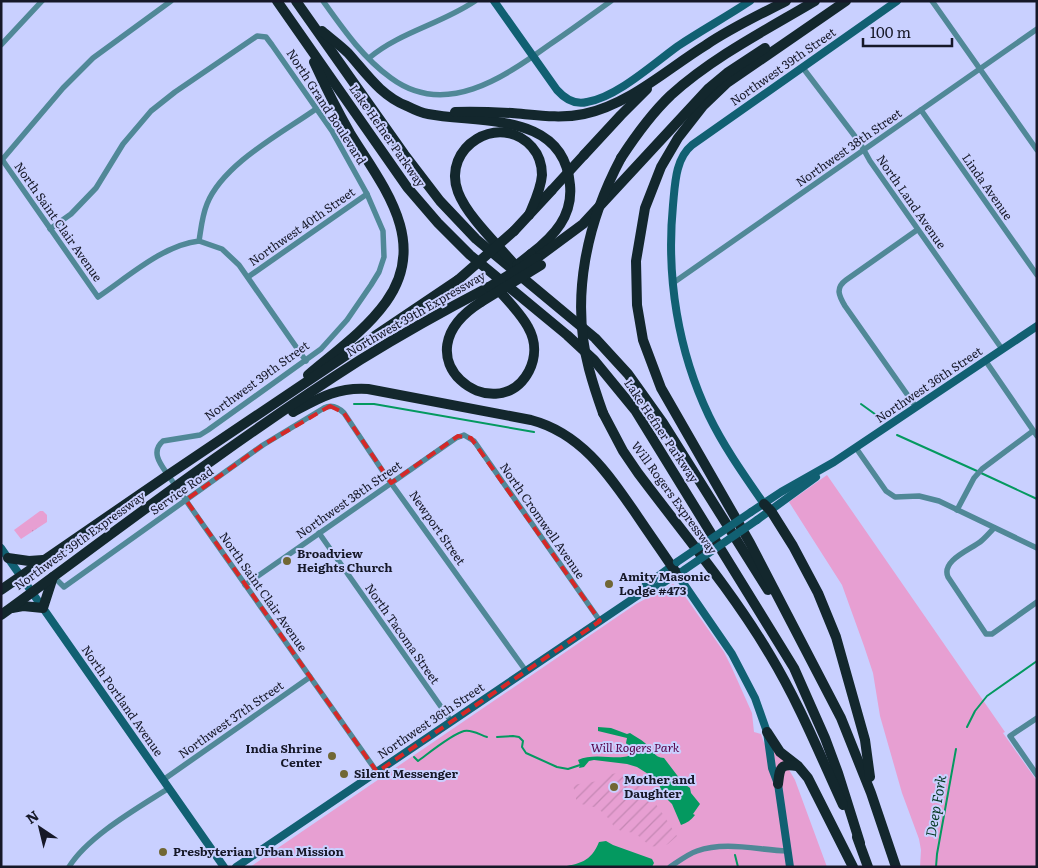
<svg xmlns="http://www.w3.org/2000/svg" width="1038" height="868" font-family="Literata,serif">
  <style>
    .grass { fill: url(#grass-tufts) }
    .park { fill: #e79fd2 }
    .garden { fill: url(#garden-furrows) }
    .water { fill: #049960 }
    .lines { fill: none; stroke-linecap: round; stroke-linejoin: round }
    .stream { stroke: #049960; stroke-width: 2 }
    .street { stroke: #508897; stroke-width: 5.5 }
    .secondary { stroke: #116072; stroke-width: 8 }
    .highway { stroke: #13272d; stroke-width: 10 }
    .secondary-bridge { stroke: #116072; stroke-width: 8 }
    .highway-bridge { stroke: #13272d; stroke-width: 10 }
    .marked { fill: none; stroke: #d62828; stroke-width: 4; stroke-dasharray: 10 6; stroke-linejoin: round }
    .poi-dot { fill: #716734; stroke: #c9d0ff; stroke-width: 2 }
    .labels { text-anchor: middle; stroke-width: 4; stroke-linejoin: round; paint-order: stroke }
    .street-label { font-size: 12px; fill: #161828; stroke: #c9d0ff }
    .poi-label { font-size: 12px; font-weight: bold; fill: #161828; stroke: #c9d0ff; text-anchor: start }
    .park-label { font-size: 12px; font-style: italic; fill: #550046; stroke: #c9d0ff }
    .water-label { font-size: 14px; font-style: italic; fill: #023720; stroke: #c9d0ff }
  </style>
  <defs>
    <pattern id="grass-tufts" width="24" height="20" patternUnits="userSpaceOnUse" patternTransform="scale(1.25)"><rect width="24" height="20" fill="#e79fd2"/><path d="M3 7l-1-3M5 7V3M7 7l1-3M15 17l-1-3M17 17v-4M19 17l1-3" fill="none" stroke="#c588b4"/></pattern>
    <pattern id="garden-furrows" width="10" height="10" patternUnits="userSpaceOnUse" patternTransform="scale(1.25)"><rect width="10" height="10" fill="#e79fd2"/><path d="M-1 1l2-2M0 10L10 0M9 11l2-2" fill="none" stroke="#c588b4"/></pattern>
  </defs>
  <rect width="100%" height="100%" fill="#c9d0ff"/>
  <path class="grass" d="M40,511H43L47,515V522L21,539L14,530Z"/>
  <g class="park">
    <path d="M827,475L1005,732L1003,733L1037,781V867H920L921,850L919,839L902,793L880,716L873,673L864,646L842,585L789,502Z"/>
    <path d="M673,584L680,589L724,652L731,666L752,713L754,732L761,734L764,743L773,748L784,761L795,780L827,867H250L636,604Z"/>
  </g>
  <path class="garden" d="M617,773C646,782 661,812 677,836L668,844L660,847L650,846L635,833L621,831L614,827L610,820L598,808L577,803L573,785L598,781L607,775Z"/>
  <g class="water">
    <path d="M598,727L611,728L627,734L630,733C634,736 641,739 645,743C652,749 654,758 664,758L683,783L690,788L691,793L700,804L693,814L695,815C691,820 687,823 681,825L672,804L665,797L656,779L637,767L627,764L594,760L589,761L584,767L579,768L580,765L578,760C596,751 624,763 633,753L626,743L627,738L598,731Z"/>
    <path d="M606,841L613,845L652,859L654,863L652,867H560C579,864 591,862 599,842Z"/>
  </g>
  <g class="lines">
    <g class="stream">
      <path d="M354,404H374L534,432"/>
      <path d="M861,404L879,417"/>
      <path d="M897,435L977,471"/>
      <path d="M981,473L1037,499"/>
      <path d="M967,727L975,711L987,696L1037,661"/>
      <path d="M497,737L513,736L519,737L523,741L522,747L526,753L557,767L568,769L580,765"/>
      <path d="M414,757L418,761C429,753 452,734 464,731C472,729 480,735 487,737"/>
      <path d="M735,855L738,867"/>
      <path d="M936,867L937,854L956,749"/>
    </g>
    <g class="street">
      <path d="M323,1C343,29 363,58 391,78C445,118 503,78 549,45C570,31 590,16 611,1"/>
      <path d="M932,1L1037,150"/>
      <path d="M1,45L42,1"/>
      <path d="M369,58C400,32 441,24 475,1"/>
      <path d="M803,68L860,143L870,161L1002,349"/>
      <path d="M921,110L1037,275"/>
      <path d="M1,158L98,297C128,277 163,245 199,241C201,229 202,216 207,204C223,164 282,133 316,109"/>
      <path d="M1,161L63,88L93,58L171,1"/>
      <path d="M50,229L71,214L96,188L123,144L151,111L175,92L257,36L266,37L272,45L332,131L367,194L383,231L384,257L379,272L371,285L347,320L321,349L208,430L200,435L163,441C150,452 161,465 168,475L377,772"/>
      <path d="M199,241L222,249L239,265L306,361"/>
      <path d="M248,277L367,194"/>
      <path d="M673,283L1037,29"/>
      <path d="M985,360L1037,436"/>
      <path d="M916,407L845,306C839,296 835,288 846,280L917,230"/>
      <path d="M856,448L886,491L895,497L919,496L939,501L1037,548"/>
      <path d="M957,510L974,478L982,469L1033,431"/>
      <path d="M994,528C990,532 985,538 980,542C969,550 941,561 948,577L986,634H992L1037,602"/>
      <path d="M319,533L451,721"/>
      <path d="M53,576L64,587L263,445L324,408C332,404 338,407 344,413L386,476L526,671"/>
      <path d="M245,585L456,438L464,435L474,441L600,621"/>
      <path d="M1037,718L1010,736L1037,775"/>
      <path d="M163,780L310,677"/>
      <path d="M69,867C88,836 138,808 169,788"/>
      <path d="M670,867C679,861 688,854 697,851C725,841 758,850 787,851"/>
    </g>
    <g class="secondary">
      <path d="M494,1L557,90C565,99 575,105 587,102C617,97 653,64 678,46C702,30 726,17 750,1"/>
      <path d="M764,504C744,475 724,447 709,416C678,351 666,277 673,205C675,185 675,159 692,145L897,1"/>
      <path d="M751,512L781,492L834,462L1037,326"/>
      <path d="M757,520L816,477"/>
      <path d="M1,548L224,867"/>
      <path d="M677,574L732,654L755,698L767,732L772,768L778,784L790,867"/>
      <path d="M640,594L645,586L676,563"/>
      <path d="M236,867L640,594L649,592L680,572"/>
    </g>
    <g class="highway">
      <path d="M277,1L407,187L438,223L470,255L567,335L594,360L635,410L794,668L825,738L838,773L860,843"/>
      <path d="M296,1L404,154L440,201L476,239L595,338L628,374L663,423L768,590"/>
      <path d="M846,1L727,83L703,106L678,138L661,167L645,208L636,261L637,305L643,340L661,388L750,543L841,718L871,793L896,867"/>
      <path d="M322,31C330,38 340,45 348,53C366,73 381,96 407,106C413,109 421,113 428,114C480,124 564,111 570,185C573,216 554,236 531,254"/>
      <path d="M455,112C474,111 493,112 512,113C536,115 560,119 584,114C630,104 667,69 706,45C731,28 759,15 786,1"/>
      <path d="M584,155L621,115L647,89"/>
      <path d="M621,158C636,135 652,113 671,95C713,57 766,30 815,1"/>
      <path d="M514,231L552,190"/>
      <path d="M537,258L583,224L709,88L727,73L765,48"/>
      <path d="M514,264C497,244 467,216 458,192C441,147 500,111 532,147C539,155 542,165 542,175C541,189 534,203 529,215"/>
      <path d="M481,302C394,357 497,432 529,371C536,357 536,341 528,327C520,312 505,298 494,285"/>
      <path d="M308,375C335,352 365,331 386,302C430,241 382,185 350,133C337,110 325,86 314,62"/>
      <path d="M293,412C319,398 337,387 368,389L531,420C580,433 607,472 634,511C648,532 663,553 677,574"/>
      <path d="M603,413L623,451L638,473C683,533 732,591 770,655C799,703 820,755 843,805"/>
      <path d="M764,504L771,511L793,546L818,593L836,637L865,740L870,777"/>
      <path d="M8,558L29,561L43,560"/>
      <path d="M1,590L168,475L458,280"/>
      <path d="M12,608L23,606L43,608L53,577"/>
      <path d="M1,615C120,528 236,439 360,360C402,334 445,310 489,287"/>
      <path d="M767,732L780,752L798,766L808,778L853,867"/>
      <path d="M778,784C780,769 779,763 797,766"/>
      <path d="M857,837L868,867"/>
    </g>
    <g class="secondary-bridge">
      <path d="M677,562L751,512"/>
      <path d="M684,570L757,520"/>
    </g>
    <g class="highway-bridge">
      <path d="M552,190L584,155"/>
      <path d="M517,265L531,254"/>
      <path d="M458,280L514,231"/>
      <path d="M489,287L537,258"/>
      <path d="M481,302L541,265"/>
      <path d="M603,413C598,399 593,384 589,369C570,297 587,222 621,158"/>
    </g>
  </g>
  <path class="marked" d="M330,406L344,413L391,483L458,436L471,438L600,621L377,772L186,500L263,445Z"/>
  <g class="poi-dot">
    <circle cx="287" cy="561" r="5"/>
    <circle cx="609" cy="584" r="5"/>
    <circle cx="332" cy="756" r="5"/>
    <circle cx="344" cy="774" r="5"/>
    <circle cx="614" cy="787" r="5"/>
    <circle cx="163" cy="852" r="5"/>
  </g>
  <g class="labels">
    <g class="street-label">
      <text transform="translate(783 67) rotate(-35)" y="4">Northwest 39th Street</text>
      <text transform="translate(326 107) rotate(57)" y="4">North Grand Boulevard</text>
      <text transform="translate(387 136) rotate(55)" y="4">Lake Hefner Parkway</text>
      <text transform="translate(849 148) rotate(-35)" y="4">Northwest 38th Street</text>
      <text transform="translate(987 187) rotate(55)" y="4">Linda Avenue</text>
      <text transform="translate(911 202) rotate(55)" y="4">North Land Avenue</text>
      <text transform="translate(58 222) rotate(55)" y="4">North Saint Clair Avenue</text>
      <text transform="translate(302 227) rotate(-35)" y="4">Northwest 40th Street</text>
      <text transform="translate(416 314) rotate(-30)" y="4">Northwest 39th Expressway</text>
      <text transform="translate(257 381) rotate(-36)" y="4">Northwest 39th Street</text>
      <text transform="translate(929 385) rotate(-34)" y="4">Northwest 36th Street</text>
      <text transform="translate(661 431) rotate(56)" y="4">Lake Hefner Parkway</text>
      <text transform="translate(182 491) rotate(-35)" y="4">Service Road</text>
      <text transform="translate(674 498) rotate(54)" y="4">Will Rogers Expressway</text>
      <text transform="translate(349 500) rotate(-35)" y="4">Northwest 38th Street</text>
      <text transform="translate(542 521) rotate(55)" y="4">North Cromwell Avenue</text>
      <text transform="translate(437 528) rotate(55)" y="4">Newport Street</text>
      <text transform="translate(80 541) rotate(-36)" y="4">Northwest 39th Expressway</text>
      <text transform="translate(263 592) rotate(55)" y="4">North Saint Clair Avenue</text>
      <text transform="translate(402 634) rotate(55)" y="4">North Tacoma Street</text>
      <text transform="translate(122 701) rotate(55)" y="4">North Portland Avenue</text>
      <text transform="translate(231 720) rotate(-35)" y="4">Northwest 37th Street</text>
      <text transform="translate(431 721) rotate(-34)" y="4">Northwest 36th Street</text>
    </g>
    <g class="poi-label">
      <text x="297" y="558">Broadview<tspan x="297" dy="14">Heights Church</tspan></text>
      <text x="619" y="581">Amity Masonic<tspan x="619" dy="14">Lodge #473</tspan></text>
      <text x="322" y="753" text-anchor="end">India Shrine<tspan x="322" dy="14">Center</tspan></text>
      <text x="354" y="778">Silent Messenger</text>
      <text x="624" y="784">Mother and<tspan x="624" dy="14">Daughter</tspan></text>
      <text x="173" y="856">Presbyterian Urban Mission</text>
    </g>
    <g class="park-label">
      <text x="635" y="752">Will Rogers Park</text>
    </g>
    <g class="water-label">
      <text transform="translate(936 806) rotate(-80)" y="5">Deep Fork</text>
    </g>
  </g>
  <rect width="1038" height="868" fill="none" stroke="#161828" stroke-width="5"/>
  <g transform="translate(40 828) rotate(325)" stroke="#c9d0ff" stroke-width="4" paint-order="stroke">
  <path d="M0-4L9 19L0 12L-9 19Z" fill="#161828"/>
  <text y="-8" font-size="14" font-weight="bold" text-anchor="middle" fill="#161828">N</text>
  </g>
  <path d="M863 38v8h89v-8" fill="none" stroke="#161828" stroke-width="2.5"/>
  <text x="870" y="38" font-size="15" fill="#161828" stroke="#c9d0ff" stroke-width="4" paint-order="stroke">100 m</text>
</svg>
